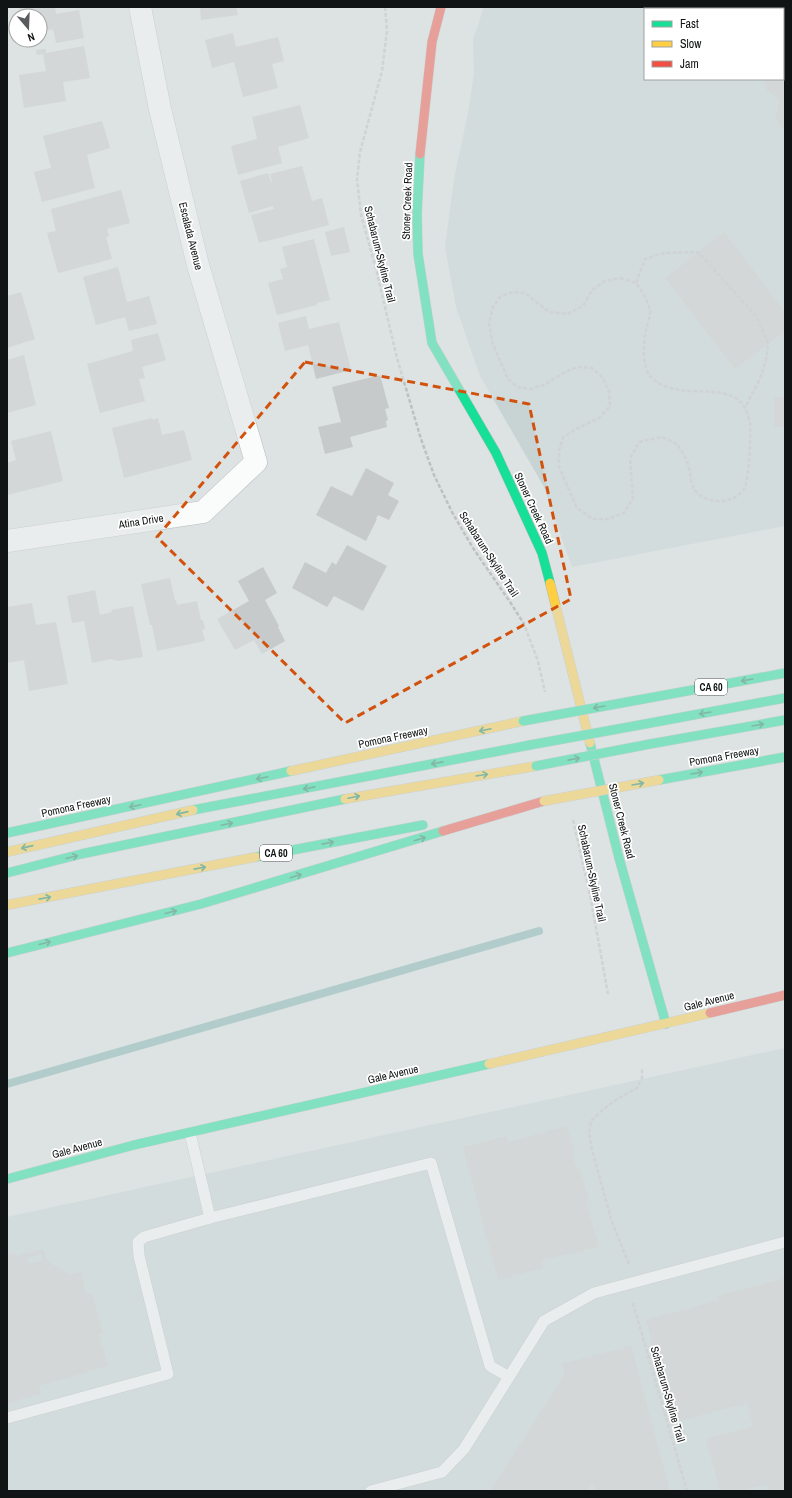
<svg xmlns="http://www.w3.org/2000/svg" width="792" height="1498" font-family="'Archivo Narrow',sans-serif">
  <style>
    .built { fill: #c8d4d4; fill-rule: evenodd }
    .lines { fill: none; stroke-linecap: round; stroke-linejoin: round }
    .stream { stroke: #7eb2b2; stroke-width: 8 }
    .building { fill: #c7caca; fill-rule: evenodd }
    .lane-casing { stroke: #b8bbbb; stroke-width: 12 }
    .street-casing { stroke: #b8bbbb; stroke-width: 23 }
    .fast-casing { stroke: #b8bbbb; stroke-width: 10 }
    .slow-casing { stroke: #b8bbbb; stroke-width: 10 }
    .jam-casing { stroke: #b8bbbb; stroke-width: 10 }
    .path { stroke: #bfc0c0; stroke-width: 2.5; stroke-dasharray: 4 2; stroke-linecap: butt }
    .lane { stroke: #fafbfb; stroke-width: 11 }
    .street { stroke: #fafbfb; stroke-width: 22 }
    .fast { stroke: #16e098; stroke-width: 9 }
    .slow { stroke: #ffcf43; stroke-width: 9 }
    .jam { stroke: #f24e42; stroke-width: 9 }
    .fast-bridge-casing { stroke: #b8bbbb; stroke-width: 10; stroke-linecap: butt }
    .slow-bridge-casing { stroke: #b8bbbb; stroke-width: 10; stroke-linecap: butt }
    .fast-bridge { stroke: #16e098; stroke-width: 9 }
    .slow-bridge { stroke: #ffcf43; stroke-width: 9 }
    .oneway { stroke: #14845d }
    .marked { fill: none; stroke: #d2520d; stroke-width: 3; stroke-dasharray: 8 5; stroke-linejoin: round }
    .labels { text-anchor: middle; stroke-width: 3.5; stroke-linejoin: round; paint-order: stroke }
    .shield { fill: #fff; stroke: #585a5a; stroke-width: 1 }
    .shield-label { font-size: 10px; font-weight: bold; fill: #111414 }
    .street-label { font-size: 11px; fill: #111414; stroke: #fff }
  </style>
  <rect width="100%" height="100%" fill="#dde2e2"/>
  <g class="built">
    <path d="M484,7H785V526L572,567L544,487L480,376L456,307L445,247L454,179L468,113L474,74L473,40ZM645,9H783V79H645Z"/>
    <path d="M785,1048V1491H7V1217Z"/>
  </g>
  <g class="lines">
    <path class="stream" d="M7,1084L539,931"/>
  </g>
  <g class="building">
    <path d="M19,7H55L56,14L79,10L84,38L56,43L53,29L40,32V16H21Z"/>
    <path d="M200,7H236L238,15L201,20Z"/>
    <path d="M785,31V129L779,125L777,121L776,116L779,102L777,98L766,89L764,83L765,79H783V33Z"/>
    <path d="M233,33L236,47L278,37L284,61L272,64L278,88L243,97L234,62L212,68L205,40Z"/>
    <path d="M84,46L90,78L63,82L66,101L24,108L19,75L46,71L43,54L37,55L36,50L46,49V53Z"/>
    <path d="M300,105L309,138L278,147L282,163L238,175L231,146L257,139L252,117Z"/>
    <path d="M102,121L110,148L87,155L95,188L42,202L34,172L51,168L43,136Z"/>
    <path d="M302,166L312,201L322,198L329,225L259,243L251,215L274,209L273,206L249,213L240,181L268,173L271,182H272L270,174Z"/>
    <path d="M121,190L130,223L107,229L109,236L106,237L112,259L58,273L47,233L56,231L51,209Z"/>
    <path d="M344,227L350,252L331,256L325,232Z"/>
    <path d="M724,232L785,312V331L735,369L665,278Z"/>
    <path d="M314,239L330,300L317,303V305L277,315L268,283L283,279L280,269L287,267L282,247Z"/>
    <path d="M118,267L127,302L149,296L157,324L129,331L125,317L96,325L83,277Z"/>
    <path d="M21,292L35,339L7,348V296Z"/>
    <path d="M306,316L309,329L339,322L351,370L316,379L308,345L285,351L278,323Z"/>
    <path d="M158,333L166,360L142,367L145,378L139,379L145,401L100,413L87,364L133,351L131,340Z"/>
    <path d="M24,355L36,405L7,413V360Z"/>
    <path d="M380,375L389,408L385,409L388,420L386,421L387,427L350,437L353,447L325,454L318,427L341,422L332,387Z"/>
    <rect x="774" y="397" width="11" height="30"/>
    <path d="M152,418L153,420L158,418L162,435L184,430L192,460L124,478L112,428Z"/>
    <path d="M51,431L63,481L7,495V463L16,460L11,441Z"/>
    <path d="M366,468L394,483L388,495L399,501L389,520L378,515L376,519H377L366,541L316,515L331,486L352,496Z"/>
    <path d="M347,545L387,566L363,611L334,596L327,607L292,588L305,562L326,573L332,562L336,565Z"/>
    <path d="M263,567L277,593L265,600L279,626L278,627L285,641L262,654L254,640L235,650L217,619L249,601L238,581Z"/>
    <path d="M170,578L175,600H176L177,605L197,601L201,620H203L205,629L202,630L205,641L157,651L152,625H150L141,584Z"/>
    <path d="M95,590L100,615L112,612L111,610L133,606L143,657L118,661L111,659L92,663L84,621L72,623L67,596Z"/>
    <path d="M32,603L36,625L56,622L68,684L29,691L24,660L7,663V607Z"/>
    <path d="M567,1126L574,1151H572L577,1170L580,1169L589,1201L586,1202L599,1247L542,1260L543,1268L498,1280L463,1147L507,1136L508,1142Z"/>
    <path d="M43,1249L47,1261L70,1275L81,1272L87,1295L92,1293L103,1333L99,1334L108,1366L39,1386L41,1394L7,1403V1254L15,1252L16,1256ZM41,1254L43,1261L28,1264L27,1258Z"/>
    <path d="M785,1278V1491H769L767,1484L740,1491H720L706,1439L753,1426L747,1403L676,1422L663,1375L661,1376L646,1320L719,1300L718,1296Z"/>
    <path d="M631,1346L670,1491H595L593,1483L587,1491H490L565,1374L562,1364Z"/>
  </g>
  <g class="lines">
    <defs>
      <g id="lane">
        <path d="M210,1218L431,1163L490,1366L509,1377"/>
        <path d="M7,1418L168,1374L139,1256L138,1242L144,1237L210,1218L190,1133"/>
        <path d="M371,1491L442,1472L464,1449L544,1321L594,1293L785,1242"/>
      </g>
      <path id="street" d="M7,541L203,512L256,462L198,265L160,109L140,7"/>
      <g id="fast">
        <path d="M420,154L417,215L418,254L432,343L496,453L542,553L550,583"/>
        <path d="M638,700L785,673"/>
        <path d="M645,724L785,698"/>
        <path d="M590,743L619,858L666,1024"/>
        <path d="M650,744L785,720"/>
        <path d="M659,780L785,757"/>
        <path d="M193,810L530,745"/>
        <path d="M7,833L291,771"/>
        <path d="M256,857L423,825"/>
        <path d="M7,873L81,854L345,799"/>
        <path d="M7,953L201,904L443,831"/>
        <path d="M7,1179L134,1145L489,1064"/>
      </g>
      <g id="slow">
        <path d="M550,583L590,743"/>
        <path d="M291,771L523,721"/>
        <path d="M345,799L536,766"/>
        <path d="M7,852L193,810"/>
        <path d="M7,905L256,857"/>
        <path d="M489,1064L710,1013"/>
      </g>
      <g id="jam">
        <path d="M420,154L432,42L441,7"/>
        <path d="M443,831L544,801"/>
        <path d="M710,1013L785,995"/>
      </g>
    </defs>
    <use href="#lane" class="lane-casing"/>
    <use href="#street" class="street-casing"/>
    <use href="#fast" class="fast-casing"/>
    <use href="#slow" class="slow-casing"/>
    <use href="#jam" class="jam-casing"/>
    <g class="path">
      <path d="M385,7L387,31L382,71L360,152L357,179L361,215L376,269L397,358L421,439L434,475L453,514L473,548L512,605L524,624L538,661L545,692"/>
      <path d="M620,278L636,283C642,292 649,301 650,312C650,318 647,325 646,330C643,343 642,367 651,377C677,404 729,378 745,408C747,412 749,419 750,423C751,434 749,481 744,489C733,505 705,505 694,489C690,482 691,470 687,462C685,456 681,450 677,444L662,437L639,442L630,459L633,498L624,513L608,519H593L577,508L559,467V451L563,437L576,429L599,418L610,406L609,391L602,377L592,368L577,367L565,372L544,385L530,389L517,387L508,379L492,342L489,323L493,307L500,297L512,292L525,293L549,312L567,314L583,306L592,290L605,281Z"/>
      <path d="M636,283L645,259L664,253L698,252L756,316L768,343L766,360L760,379L745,408"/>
      <path d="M573,820L591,900L608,994"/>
      <path d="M629,1264L612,1222L593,1154L589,1133L591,1121L600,1112L617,1099L637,1088L642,1078V1069"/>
      <path d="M633,1303L687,1491"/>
    </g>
    <use href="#lane" class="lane"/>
    <use href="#street" class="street"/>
    <use href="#fast" class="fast"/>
    <use href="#slow" class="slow"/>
    <use href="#jam" class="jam"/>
    <defs>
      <g id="fast-bridge">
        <path d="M523,721L638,700"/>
        <path d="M530,745L645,724"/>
        <path d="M536,766L650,744"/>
      </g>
      <path id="slow-bridge" d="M544,801L659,780"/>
    </defs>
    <use href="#fast-bridge" class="fast-bridge-casing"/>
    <use href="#slow-bridge" class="slow-bridge-casing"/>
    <use href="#fast-bridge" class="fast-bridge"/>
    <use href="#slow-bridge" class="slow-bridge"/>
  </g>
  <defs><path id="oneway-shaft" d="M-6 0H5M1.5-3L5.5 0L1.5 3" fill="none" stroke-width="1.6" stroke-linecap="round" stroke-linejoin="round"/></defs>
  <g class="oneway">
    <use href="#oneway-shaft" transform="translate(747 680) rotate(170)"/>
    <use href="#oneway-shaft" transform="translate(599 707) rotate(170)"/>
    <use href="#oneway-shaft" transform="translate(705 713) rotate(170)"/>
    <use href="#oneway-shaft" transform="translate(758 725) rotate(-10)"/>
    <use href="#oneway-shaft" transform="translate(485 730) rotate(168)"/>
    <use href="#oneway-shaft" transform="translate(574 759) rotate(-11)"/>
    <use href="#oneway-shaft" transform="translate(437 763) rotate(169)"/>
    <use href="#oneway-shaft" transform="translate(697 773) rotate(-10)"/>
    <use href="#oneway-shaft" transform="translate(482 775) rotate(-9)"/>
    <use href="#oneway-shaft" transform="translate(262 778) rotate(168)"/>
    <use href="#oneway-shaft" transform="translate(638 784) rotate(-10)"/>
    <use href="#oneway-shaft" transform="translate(309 788) rotate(169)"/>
    <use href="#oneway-shaft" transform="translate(354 797) rotate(-12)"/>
    <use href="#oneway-shaft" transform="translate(135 806) rotate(168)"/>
    <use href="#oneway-shaft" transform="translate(182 813) rotate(167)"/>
    <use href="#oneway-shaft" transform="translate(227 824) rotate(-12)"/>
    <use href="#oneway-shaft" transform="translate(420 839) rotate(-17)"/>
    <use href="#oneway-shaft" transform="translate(328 843) rotate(-11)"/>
    <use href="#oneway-shaft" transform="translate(27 847) rotate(167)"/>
    <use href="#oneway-shaft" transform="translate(72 857) rotate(-14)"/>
    <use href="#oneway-shaft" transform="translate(200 868) rotate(-11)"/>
    <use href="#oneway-shaft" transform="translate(296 876) rotate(-17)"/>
    <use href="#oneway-shaft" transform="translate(45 898) rotate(-11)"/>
    <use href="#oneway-shaft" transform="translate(171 912) rotate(-14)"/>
    <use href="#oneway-shaft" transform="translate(45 943) rotate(-15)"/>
  </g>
  <path d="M0 0H792V1498H0ZM305,362L529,404L571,599L345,723L157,537Z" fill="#dde2e2" fill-opacity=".55" fill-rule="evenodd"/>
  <path class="marked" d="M305,362L529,404L571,599L345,723L157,537Z"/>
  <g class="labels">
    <g class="shield">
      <rect x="695" y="679" width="32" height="16" rx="3"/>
      <rect x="260" y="845" width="32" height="16" rx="3"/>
    </g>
    <g class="shield-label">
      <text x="711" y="691">CA 60</text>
      <text x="276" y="857">CA 60</text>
    </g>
    <g class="street-label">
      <text transform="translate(407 201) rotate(-88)" y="4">Stoner Creek Road</text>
      <text transform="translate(191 236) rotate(76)" y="4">Escalada Avenue</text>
      <text transform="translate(380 254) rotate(76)" y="4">Schabarum-Skyline Trail</text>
      <text transform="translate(534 508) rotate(65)" y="4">Stoner Creek Road</text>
      <text transform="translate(141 521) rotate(-9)" y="4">Atina Drive</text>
      <text transform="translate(489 554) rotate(57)" y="4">Schabarum-Skyline Trail</text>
      <text transform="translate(393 737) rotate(-12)" y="4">Pomona Freeway</text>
      <text transform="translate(724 756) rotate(-10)" y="4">Pomona Freeway</text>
      <text transform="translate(76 806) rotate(-12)" y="4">Pomona Freeway</text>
      <text transform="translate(622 821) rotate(76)" y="4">Stoner Creek Road</text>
      <text transform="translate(592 873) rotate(78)" y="4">Schabarum-Skyline Trail</text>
      <text transform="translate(709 1001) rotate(-14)" y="4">Gale Avenue</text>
      <text transform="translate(393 1074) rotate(-13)" y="4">Gale Avenue</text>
      <text transform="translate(77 1148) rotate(-15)" y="4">Gale Avenue</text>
      <text transform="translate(668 1394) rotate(74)" y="4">Schabarum-Skyline Trail</text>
    </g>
  </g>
  <rect width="792" height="1498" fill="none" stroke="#111414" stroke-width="16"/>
  <rect x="644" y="8" width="140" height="72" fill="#ffffff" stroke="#a0a1a1"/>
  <rect x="652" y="21" width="20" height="6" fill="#16e098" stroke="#a0a1a1"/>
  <text x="680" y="28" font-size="12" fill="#111414">Fast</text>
  <rect x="652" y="41" width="20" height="6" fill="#ffcf43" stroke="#a0a1a1"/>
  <text x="680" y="48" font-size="12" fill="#111414">Slow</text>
  <rect x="652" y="61" width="20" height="6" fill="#f24e42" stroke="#a0a1a1"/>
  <text x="680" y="68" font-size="12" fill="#111414">Jam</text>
  <g transform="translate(28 28) rotate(161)"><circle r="19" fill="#ffffff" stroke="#a0a1a1"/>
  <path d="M0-3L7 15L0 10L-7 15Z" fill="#585c5c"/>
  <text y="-6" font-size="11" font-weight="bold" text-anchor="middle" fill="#111414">N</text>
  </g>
</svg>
